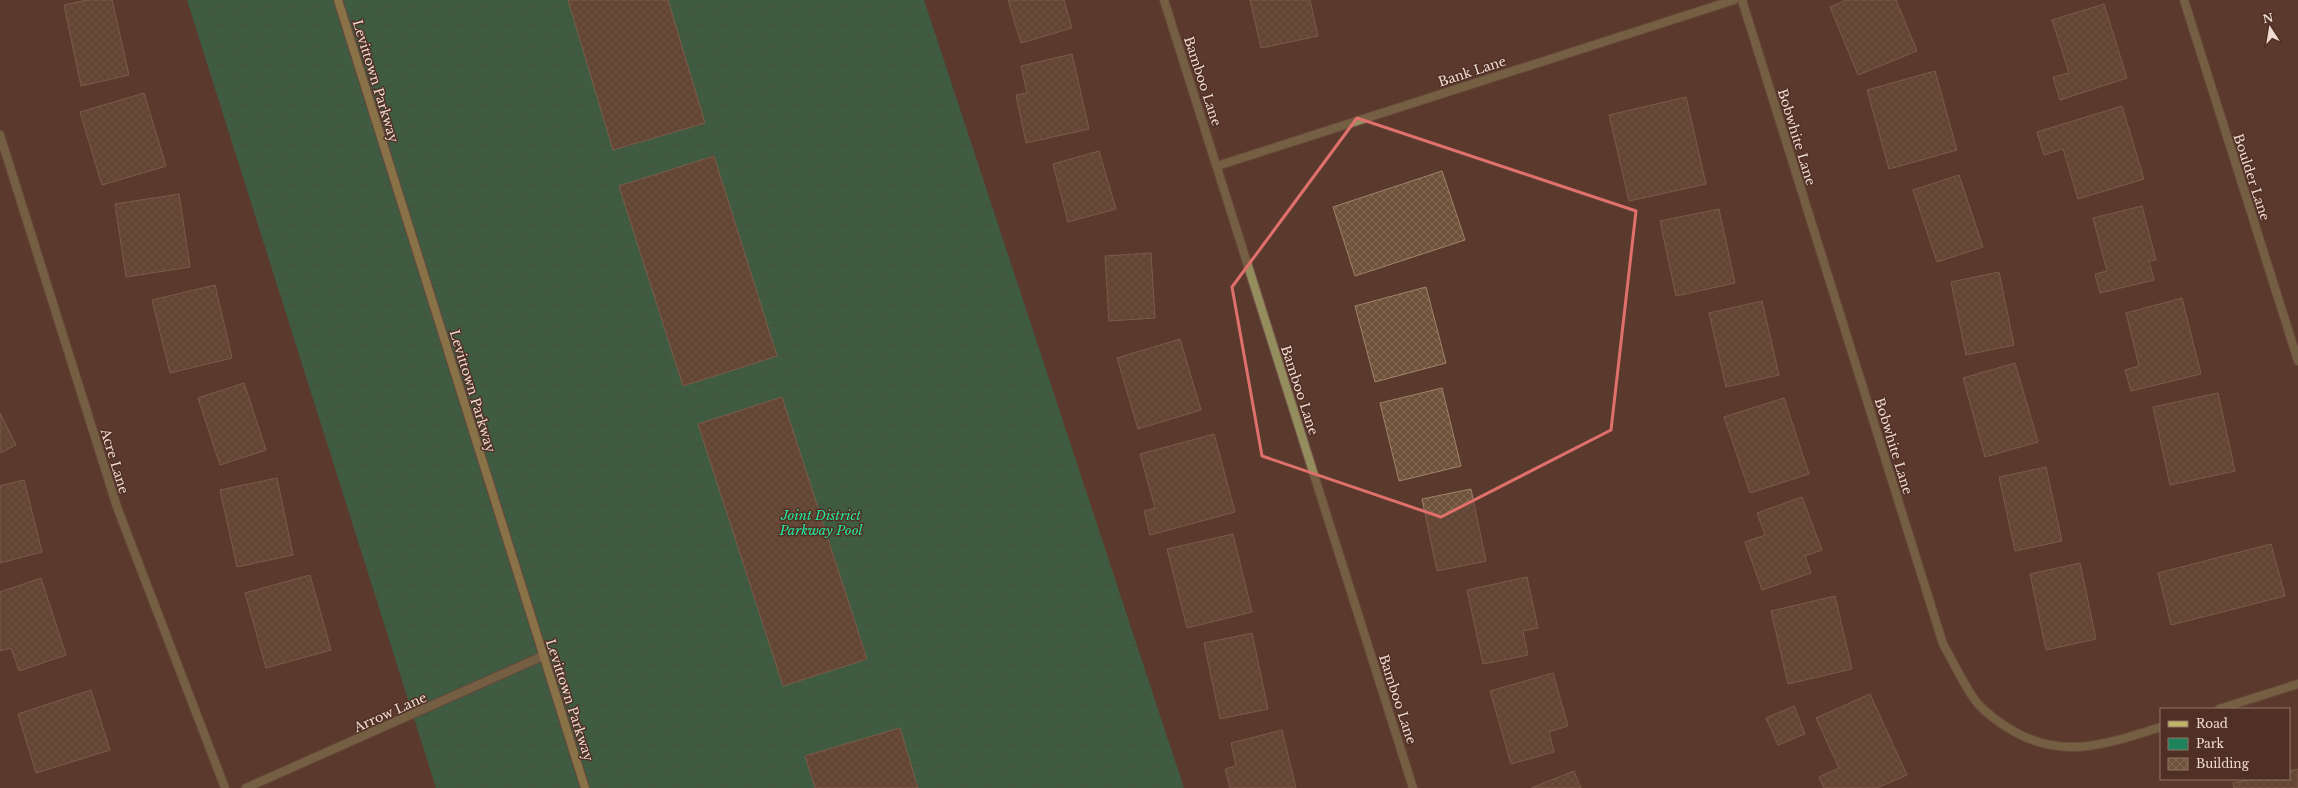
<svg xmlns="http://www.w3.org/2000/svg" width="2298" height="788" font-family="'Libre Baskerville',serif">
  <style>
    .park { fill: url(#park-tufts) }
    .building { fill: url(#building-cross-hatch); stroke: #a1836a }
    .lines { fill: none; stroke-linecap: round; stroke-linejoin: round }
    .street-casing { stroke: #76574c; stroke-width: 10 }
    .secondary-casing { stroke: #76574c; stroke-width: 10 }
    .street { stroke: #948d5d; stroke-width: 8 }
    .secondary { stroke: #c0b567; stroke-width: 8 }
    .marked { fill: none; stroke: #e0706c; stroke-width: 3; stroke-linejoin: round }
    .labels { text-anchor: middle; stroke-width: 3; stroke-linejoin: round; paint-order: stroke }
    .street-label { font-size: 13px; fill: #f0dbd3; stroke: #503024 }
    .park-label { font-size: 13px; font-style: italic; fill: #24e8a0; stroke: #503024 }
  </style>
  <defs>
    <pattern id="park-tufts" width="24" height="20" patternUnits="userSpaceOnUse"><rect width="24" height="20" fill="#1e835a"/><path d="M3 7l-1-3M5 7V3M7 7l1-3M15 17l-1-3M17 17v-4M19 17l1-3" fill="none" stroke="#2f694f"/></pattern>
    <pattern id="building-cross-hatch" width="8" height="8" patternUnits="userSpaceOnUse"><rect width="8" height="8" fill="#6e523a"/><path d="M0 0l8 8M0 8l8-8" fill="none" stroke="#836a56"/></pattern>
  </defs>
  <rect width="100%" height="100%" fill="#5b3a2e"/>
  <path class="park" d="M187,0H924L1184,788H436Z"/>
  <g class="building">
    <path d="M87,0H112L129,75L81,86L64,5Z"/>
    <path d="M568,0H668L705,123L613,150Z"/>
    <path d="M1008,0H1064L1072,28L1021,43Z"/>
    <path d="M1250,0H1310L1318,36L1261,48Z"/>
    <path d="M1846,0H1896L1917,51L1858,75L1830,7Z"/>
    <path d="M2104,4L2127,78L2060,100L2053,77L2069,73L2052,20Z"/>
    <path d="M1072,54L1089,129L1026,143L1016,95L1027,93L1021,66Z"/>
    <path d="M1935,71L1957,150L1889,169L1867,90Z"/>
    <path d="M144,93L166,166L102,185L80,112Z"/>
    <path d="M1686,97L1706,184L1629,201L1609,115Z"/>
    <path d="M2122,106L2144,179L2078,199L2063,149L2044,155L2037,132Z"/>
    <path d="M1099,151L1116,209L1068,222L1053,164Z"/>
    <path d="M714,156L777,356L683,386L619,186Z"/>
    <path d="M1442,171L1465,240L1355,276L1333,207Z"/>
    <path d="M1959,175L1983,247L1937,262L1913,190Z"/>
    <path d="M179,194L190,267L126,277L115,204Z"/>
    <path d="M2142,206L2156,260L2149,261L2154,280L2100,293L2095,274L2107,271L2093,218Z"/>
    <path d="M1719,209L1735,283L1676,296L1660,221Z"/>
    <path d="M1151,253L1155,318L1109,321L1105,256Z"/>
    <path d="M1999,272L2014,345L1966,355L1951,282Z"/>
    <path d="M215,285L232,358L170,373L152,300Z"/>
    <path d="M1426,287L1446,363L1375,382L1355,306Z"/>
    <path d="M2182,298L2201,374L2131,391L2125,370L2139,366L2126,313Z"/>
    <path d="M1762,301L1779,375L1726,387L1709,313Z"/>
    <path d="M1180,339L1201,410L1138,429L1117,358Z"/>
    <path d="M2015,363L2038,442L1985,457L1963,378Z"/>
    <path d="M244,383L266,450L220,465L198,398Z"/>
    <path d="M1442,388L1461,466L1399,481L1380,403Z"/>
    <path d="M2218,393L2235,471L2170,485L2153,407Z"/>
    <path d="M782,397L867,659L783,686L698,424Z"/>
    <path d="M1784,398L1809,474L1750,493L1724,417Z"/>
    <path d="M0,413L16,445L0,453Z"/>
    <path d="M1214,434L1235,512L1150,535L1144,511L1155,508L1140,454Z"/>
    <path d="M2046,467L2062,541L2015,551L1999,477Z"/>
    <path d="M277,478L293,555L237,567L220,490Z"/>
    <path d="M24,480L42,552L0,563V486Z"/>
    <path d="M1471,489L1486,561L1437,571L1422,499Z"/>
    <path d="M1802,497L1822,550L1805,556L1811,573L1762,590L1745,542L1765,535L1757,513Z"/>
    <path d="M1233,534L1252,612L1187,628L1167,549Z"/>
    <path d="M2271,544L2285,596L2171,625L2158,573Z"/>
    <path d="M2080,563L2096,639L2046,650L2030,574Z"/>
    <path d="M310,575L331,650L266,668L245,593Z"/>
    <path d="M1527,577L1538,628L1523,631L1528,655L1483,664L1467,590Z"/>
    <path d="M41,578L66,655L19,671L11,648L0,651V592Z"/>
    <path d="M1835,596L1852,669L1788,684L1771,611Z"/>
    <path d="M1252,633L1268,709L1220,719L1204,643Z"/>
    <path d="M1553,673L1568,726L1549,732L1554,752L1511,764L1490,691Z"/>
    <path d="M91,690L110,750L36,773L18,714Z"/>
    <path d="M1870,694L1907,775L1877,788H1824L1819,777L1839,768L1816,718Z"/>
    <path d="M1794,706L1805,734L1778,745L1766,718Z"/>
    <path d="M900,728L918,788H815L805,756Z"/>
    <path d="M1282,730L1296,788H1230L1225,769L1236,766L1231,743Z"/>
    <path d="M2298,769V788H2234L2233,783L2253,779H2289V771Z"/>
    <path d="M1574,771L1581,788H1531Z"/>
  </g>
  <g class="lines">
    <defs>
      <g id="street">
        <path d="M1164,0L1413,788"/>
        <path d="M1742,0L1943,644C1953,661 1966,690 1978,704C1989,716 2001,724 2015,732C2065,760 2110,743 2161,727"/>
        <path d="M2184,0L2298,361"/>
        <path d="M0,135L117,507L225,788"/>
        <path d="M1217,166L1734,0"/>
        <path d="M2219,709L2298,684"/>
        <path d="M246,788L543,656"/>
      </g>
      <path id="secondary" d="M338,0L585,788"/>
    </defs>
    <use href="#street" class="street-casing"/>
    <use href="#secondary" class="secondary-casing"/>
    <use href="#street" class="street"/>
    <use href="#secondary" class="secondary"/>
  </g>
  <path d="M0 0H2298V788H0ZM1357,118L1636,211L1611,430L1441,517L1262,456L1232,287Z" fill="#5b3a2e" fill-opacity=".55" fill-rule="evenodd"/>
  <path class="marked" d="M1357,118L1636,211L1611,430L1441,517L1262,456L1232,287Z"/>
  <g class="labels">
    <g class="street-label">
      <text transform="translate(1472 71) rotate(-18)" y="5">Bank Lane</text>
      <text transform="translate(376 81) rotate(73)" y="5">Levittown Parkway</text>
      <text transform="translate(1203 81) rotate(72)" y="5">Bamboo Lane</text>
      <text transform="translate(1797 137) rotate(73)" y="5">Bobwhite Lane</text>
      <text transform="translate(2252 177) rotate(72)" y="5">Boulder Lane</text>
      <text transform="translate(1300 390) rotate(72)" y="5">Bamboo Lane</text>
      <text transform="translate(473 391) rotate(73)" y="5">Levittown Parkway</text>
      <text transform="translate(1894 446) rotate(73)" y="5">Bobwhite Lane</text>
      <text transform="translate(115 461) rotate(73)" y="5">Acre Lane</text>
      <text transform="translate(1398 699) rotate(72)" y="5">Bamboo Lane</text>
      <text transform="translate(570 700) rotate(72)" y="5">Levittown Parkway</text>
      <text transform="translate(390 712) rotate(-24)" y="5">Arrow Lane</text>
    </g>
    <g class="park-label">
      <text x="821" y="520">Joint District<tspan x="821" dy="15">Parkway Pool</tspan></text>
    </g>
  </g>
  <rect x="2160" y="708" width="130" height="72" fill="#503024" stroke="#90746a"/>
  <rect x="2168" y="721" width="20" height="6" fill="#c0b567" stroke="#90746a"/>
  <text x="2196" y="728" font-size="12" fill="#f0dbd3">Road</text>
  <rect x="2168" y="738" width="20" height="12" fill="url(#park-tufts)" stroke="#90746a"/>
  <text x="2196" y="748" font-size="12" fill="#f0dbd3">Park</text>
  <rect x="2168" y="758" width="20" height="12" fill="url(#building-cross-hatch)" stroke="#90746a"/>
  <text x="2196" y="768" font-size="12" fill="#f0dbd3">Building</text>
  <g transform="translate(2270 28) rotate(348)" stroke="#503024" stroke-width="3" paint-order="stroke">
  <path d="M0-3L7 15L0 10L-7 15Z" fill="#f0dbd3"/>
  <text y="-6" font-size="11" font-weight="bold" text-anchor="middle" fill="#f0dbd3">N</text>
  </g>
</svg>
